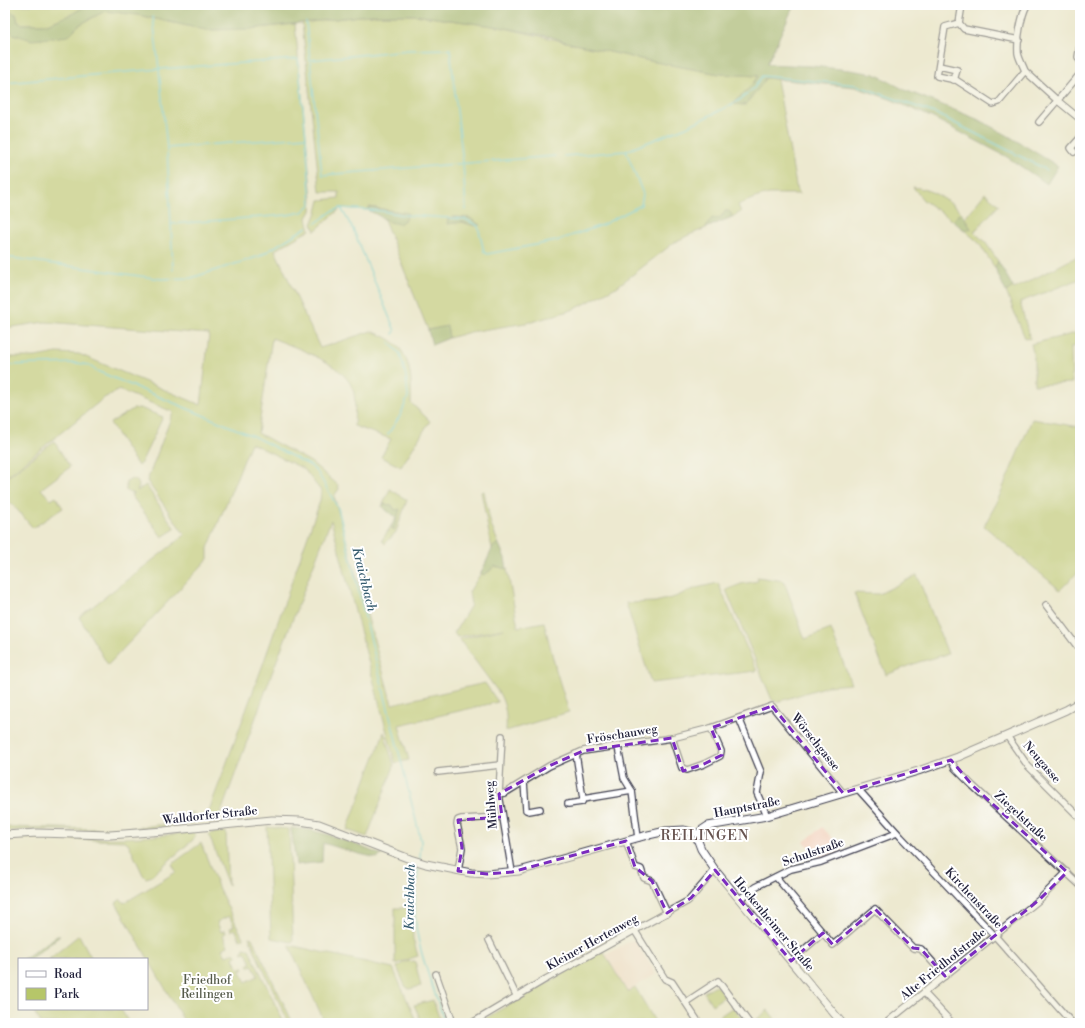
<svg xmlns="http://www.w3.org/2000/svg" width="1085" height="1028" font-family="'Libre Bodoni',serif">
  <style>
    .built { fill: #f3d4bf }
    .green { fill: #b6c669; stroke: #6c7452; fill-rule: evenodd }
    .forest { fill: #90ab5d; stroke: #59664c }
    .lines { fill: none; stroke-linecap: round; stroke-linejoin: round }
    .stream { stroke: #5dcad1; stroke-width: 1.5 }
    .minor-casing { stroke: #404051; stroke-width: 8 }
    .tertiary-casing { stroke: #404051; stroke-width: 9 }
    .minor { stroke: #fff; stroke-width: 5.5 }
    .tertiary { stroke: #fff; stroke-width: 7 }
    .marked { fill: none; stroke: #7b2cbf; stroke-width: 3; stroke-dasharray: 8 5; stroke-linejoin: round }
    .labels { text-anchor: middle; stroke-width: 4; stroke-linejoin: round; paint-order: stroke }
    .street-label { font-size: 12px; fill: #22223b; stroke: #fff }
    .park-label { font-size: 12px; fill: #565b4b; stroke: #fff }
    .water-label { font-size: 13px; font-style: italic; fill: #375d70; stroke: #fff }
    .quarter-label { font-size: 14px; letter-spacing: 1px; fill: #685551; stroke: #fff }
  </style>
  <rect width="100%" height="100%" fill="#fff"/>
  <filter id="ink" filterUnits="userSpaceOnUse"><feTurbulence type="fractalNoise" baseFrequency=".025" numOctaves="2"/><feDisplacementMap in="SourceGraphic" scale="8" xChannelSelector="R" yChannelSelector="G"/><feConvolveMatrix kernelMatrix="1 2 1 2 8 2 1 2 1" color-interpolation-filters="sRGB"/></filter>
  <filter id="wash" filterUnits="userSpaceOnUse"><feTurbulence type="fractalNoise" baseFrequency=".012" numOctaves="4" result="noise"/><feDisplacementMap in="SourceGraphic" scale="16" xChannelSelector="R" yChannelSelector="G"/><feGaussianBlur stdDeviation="0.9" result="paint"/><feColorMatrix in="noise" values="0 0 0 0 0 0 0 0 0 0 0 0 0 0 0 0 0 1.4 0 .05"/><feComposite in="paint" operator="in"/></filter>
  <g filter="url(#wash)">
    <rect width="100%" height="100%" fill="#ede9d0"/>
    <g class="built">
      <path d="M822,827L843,850L820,860L804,842Z"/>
      <path d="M634,939L656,974L627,992L605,955Z"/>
    </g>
    <g class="green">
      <path d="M5,5H87L72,14L47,24H21L18,22L16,14L5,11Z"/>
      <path d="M105,11L138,15L206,30L249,29L295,24L312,198L311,211L307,218L310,230L275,250L320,348L371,331C378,334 385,336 391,340C412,355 412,381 411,403L430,421L401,467L381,457L391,439L354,426C354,416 356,403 354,393C348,364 296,348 272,338L258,433L311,462L338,485L339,489L334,496L392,704L485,683L498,702L399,725L409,760L395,763L331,520L272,673L218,821L211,817L204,820L201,816H207L262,667L315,515L320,501L321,491L304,469L251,443L208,548V559L108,665L79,617L185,535L147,481L173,412L119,390L104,398L5,478V357H35L57,353L79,354L201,405L209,334L45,322L5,328V25L13,34L68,36L79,25Z"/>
      <path d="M369,15H415L500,27L645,60L719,74L758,76L750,87L733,104L745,105L765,78L777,79L797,191L800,194H769L755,198L738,205L741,212L732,217L731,213L725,211L721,217L707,225L706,228L689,235L675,242L618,286L575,309L532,322L470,332L449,338L447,327L428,330L383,217L390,222L408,213L369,207L368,210L341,208L315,231L312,224L317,212L320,200L339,198V192H320L302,23ZM453,217L470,218L479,225L475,226L462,222L447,224Z"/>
      <path d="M913,187C931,189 947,199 961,212L953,221L923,200Z"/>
      <path d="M985,193L999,205L974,232L986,243L998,261L995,268L978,242L965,231L971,229L965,218Z"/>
      <path d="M1080,255V279L1020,302L1030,339L1025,338L1006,292L1013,287L1014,289Z"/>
      <path d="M1080,332V345L1071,347L1072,383L1034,385V357L1031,344Z"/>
      <path d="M140,408L163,417L141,463L138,466L110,423L133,409Z"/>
      <path d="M1032,419L1080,427V570L1060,590L984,526L996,504Z"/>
      <path d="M54,441L70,467L41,489L51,500L56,497L63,508L33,528L5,496V479Z"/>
      <path d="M132,479C136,480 138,481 139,486L137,491L146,485L175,529L162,537L131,495L134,493H131L126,491V482Z"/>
      <path d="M390,489L407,500L396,532L385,544L382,540L391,526L393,530L399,511L395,510L392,505L383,504Z"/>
      <path d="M484,491L491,525L498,542L492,549L481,492Z"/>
      <path d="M494,566L507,569L518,627L544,622L556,670L569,712L506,731C507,717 506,705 499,693L459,639L504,629L457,637L454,633L471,605L469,592L481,573L483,575L490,571Z"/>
      <path d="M917,575L948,654L919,662L886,675L854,593L879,594Z"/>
      <path d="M757,577L784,581L805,639L831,629L851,684L827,686L777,702L772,700L726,590L741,584L758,581Z"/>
      <path d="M718,583L757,671L651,683L626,603L655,602L675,597L696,588Z"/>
      <path d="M384,732L394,766L393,769L367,837L347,830Z"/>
      <path d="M192,812L197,820L193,824C162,827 132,831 101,831C69,831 37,828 5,831V827H6L109,829L143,827L181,821Z"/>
      <path d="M267,827L289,829L293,941L291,942L271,938Z"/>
      <path d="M193,832L196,835L194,839L150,877L146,878L143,875L128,843L124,841L30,838L5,839V838C34,835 63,838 91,838C125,839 159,836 193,832Z"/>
      <path d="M226,832L228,885L209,835L211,833Z"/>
      <path d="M201,843L219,889L243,938L240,940L235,929L231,931L230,928L234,926L229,916L217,922L221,932L225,930L226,933L223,935L228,946L222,949L226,956L234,953L237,955L233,958L239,969L243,967L244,969L240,971L246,982L258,976L252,965L249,967L248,965L251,963L246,952L242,953L244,948L249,949L284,1023H185L116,903L121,899L124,903L176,872L172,864Z"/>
      <path d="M395,908H412L413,939L418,956L395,964Z"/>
      <path d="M79,935L92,959H49Z"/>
      <path d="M249,937L252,938L293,1023H289L261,965Z"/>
      <path d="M289,945L393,968L417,1023H325Z"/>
      <path d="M603,951L627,992L635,987L656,1023H477Z"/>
      <path d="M415,961L421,986L409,989L405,986L397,967L404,962Z"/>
      <path d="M714,986L718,987L725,996L712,1005L704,992Z"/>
      <path d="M433,1000L441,1023H422L414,1005Z"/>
      <path d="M733,1007L745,1023H724L720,1016Z"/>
      <path d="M32,1009H121L129,1023H41Z"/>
      <path d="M768,1010L778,1023H752Z"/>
    </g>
    <g class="forest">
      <path d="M87,5H794L767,64L812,66L850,70L875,74L905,90L977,119L1007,135L1058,166L1047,184L1007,157L933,118L890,99L855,87L765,78L763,83L745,105L732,104L750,87L758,76L719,74L645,60L566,42L552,37L500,27L415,15H369L249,29L206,30L138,15L105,11L79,25L68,36L32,40L13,34L5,25V11L16,14L18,22L21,24H47L72,14Z"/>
      <path d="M369,207L408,213L406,219L399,224L390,222L368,210Z"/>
      <path d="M725,211H729L731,213L732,217L706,228L707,225L712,218C719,220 721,218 725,211Z"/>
      <path d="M961,212L971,229L965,231L953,221Z"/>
      <path d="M453,217L470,218L480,225L475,226L462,222L447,224L448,218Z"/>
      <path d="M998,261L1013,287L1006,292L995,268Z"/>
      <path d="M447,326L449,338L432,345L428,330Z"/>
      <path d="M383,504L392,505L395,510L400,509L394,530L391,526L396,518L382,507Z"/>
      <path d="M498,542L505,558L507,569L494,566L490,571L483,575L481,573L492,549Z"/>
      <path d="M291,828C322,829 353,844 382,855L377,858L359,854L323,843L322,862L296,865Z"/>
      <path d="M57,936H60L30,959H23Z"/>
    </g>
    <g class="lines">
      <g class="stream">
        <path d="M153,17L159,69L298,59L306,137L311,204L302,212L287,215L171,224L167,148L306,137"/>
        <path d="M306,22L322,175L555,156"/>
        <path d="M310,60L408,50L450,49L463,163L466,210"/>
        <path d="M5,83L159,69L167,148"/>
        <path d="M626,151L686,127L727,107L741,99L754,88L762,76L856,85L937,114L1047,170"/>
        <path d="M341,208L382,211L403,215L465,219L478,226L484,252L487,254L556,241L602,225L641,205L643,194L626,151L564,156"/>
        <path d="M316,223L331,212L341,208L353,229L395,331L393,334"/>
        <path d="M171,224L173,270"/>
        <path d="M5,257L161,279L191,278L260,256L307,227"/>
        <path d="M5,365L78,363L88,365L97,371L253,436L311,466L318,473L338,508L421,841L420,860"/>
        <path d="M388,434L400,416L408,397L406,376L400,354L389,342"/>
        <path d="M419,865C415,889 413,915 418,938C424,967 436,995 445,1023"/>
      </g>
    </g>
  </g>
  <g filter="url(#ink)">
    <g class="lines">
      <defs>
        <g id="minor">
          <path d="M962,5L959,23L964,29L1019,40"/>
          <path d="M1027,5C1021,16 1017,40 1018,53C1019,59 1023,65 1025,71L1058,101L1080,119"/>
          <path d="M959,23L945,27L937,76L956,80L993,104L999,102L1025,71"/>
          <path d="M1080,46L1078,57L1080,61"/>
          <path d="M939,66L957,70L954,80"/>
          <path d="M1039,122L1080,74V72"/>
          <path d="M1074,152L1071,148L1080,138"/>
          <path d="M1046,605L1080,650"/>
          <path d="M739,718L761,772L757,793L767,816"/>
          <path d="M502,736L499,794L512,872"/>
          <path d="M1007,736L1028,766L1080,818"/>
          <path d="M672,738L682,768L687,770L704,764L720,756L721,751L711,728"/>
          <path d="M618,747L624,778L632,791L638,838"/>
          <path d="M576,754L583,799"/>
          <path d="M951,760L955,768L973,786L1080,885"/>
          <path d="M438,772L500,765"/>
          <path d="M524,782L526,810L529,811L540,809"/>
          <path d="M858,789L901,837L995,936L1072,1023"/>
          <path d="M499,794L505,793L549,766L583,751L672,738L711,728L772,706L843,793"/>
          <path d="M568,804L582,802L583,799L632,791"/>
          <path d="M626,841L635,867L641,869L644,878L652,881L667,913"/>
          <path d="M458,871L462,848L457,824L458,820L461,819L502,817"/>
          <path d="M776,877L823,933L791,961"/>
          <path d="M740,899L755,887L791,869L821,862L897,833"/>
          <path d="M635,931L665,979L672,982L699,1023"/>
          <path d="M823,933L833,945L875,909L913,948L921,949L945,976"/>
          <path d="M489,940L517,997"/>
          <path d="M436,974L453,1023"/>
          <path d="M924,993L952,1023"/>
          <path d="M686,1002L718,981L749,1023"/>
          <path d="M472,1023L546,979L688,901L691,898L715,870"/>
          <path d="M886,1023L1039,900L1067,872"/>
        </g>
        <g id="tertiary">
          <path d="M5,835L37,833L110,835L164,831L272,820L300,821L319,824L410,859L426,864L471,873L487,874L519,871L644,836L666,831L684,830L699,834"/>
          <path d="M842,1023L715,870L701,849L698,841L699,834L702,830L708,826L767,816L918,771L958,757L1066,710L1080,702"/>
        </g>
      </defs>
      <use href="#minor" class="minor-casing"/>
      <use href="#tertiary" class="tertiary-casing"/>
      <use href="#minor" class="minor"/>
      <use href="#tertiary" class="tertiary"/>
    </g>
  </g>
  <path d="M0 0H1085V1028H0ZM772,706L843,793L951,760L973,786L1067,872L1039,900L945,976L921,949L913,948L875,909L833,945L823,933L791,961L715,870L691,898L667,913L652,881L635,867L626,841L512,872L487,874L458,871L462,848L458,820L502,817L499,794L549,766L583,751L672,738L683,771L704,764L722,755L711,728Z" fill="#ede9d0" fill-opacity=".55" fill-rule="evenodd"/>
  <path class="marked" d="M772,706L843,793L951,760L973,786L1067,872L1039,900L945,976L921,949L913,948L875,909L833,945L823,933L791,961L715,870L691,898L667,913L652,881L635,867L626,841L512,872L487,874L458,871L462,848L458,820L502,817L499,794L549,766L583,751L672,738L683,771L704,764L722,755L711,728Z"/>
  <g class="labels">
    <g class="street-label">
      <text transform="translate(622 734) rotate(-9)" y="4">Fröschauweg</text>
      <text transform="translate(816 742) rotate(51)" y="4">Wörschgasse</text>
      <text transform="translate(1042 762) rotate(49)" y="4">Neugasse</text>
      <text transform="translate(491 805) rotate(-95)" y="4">Mühlweg</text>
      <text transform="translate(747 807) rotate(-11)" y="4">Hauptstraße</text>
      <text transform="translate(210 815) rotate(-6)" y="4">Walldorfer Straße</text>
      <text transform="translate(1021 816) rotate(43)" y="4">Ziegelstraße</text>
      <text transform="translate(813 852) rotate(-19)" y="4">Schulstraße</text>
      <text transform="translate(974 898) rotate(47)" y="4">Kirchenstraße</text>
      <text transform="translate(774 924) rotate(50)" y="4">Hockenheimer Straße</text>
      <text transform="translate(592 942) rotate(-29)" y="4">Kleiner Hertenweg</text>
      <text transform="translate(943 964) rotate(-39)" y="4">Alte Friedhofstraße</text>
    </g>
    <g class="park-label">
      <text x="207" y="984">Friedhof<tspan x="207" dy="14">Reilingen</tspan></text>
    </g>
    <g class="water-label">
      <text transform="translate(365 579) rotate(76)" y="5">Kraichbach</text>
      <text transform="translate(409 897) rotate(-89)" y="5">Kraichbach</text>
    </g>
    <g class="quarter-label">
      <text x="705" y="840">REILINGEN</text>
    </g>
  </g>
  <rect width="1085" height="1028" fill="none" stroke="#fff" stroke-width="20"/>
  <rect x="18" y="958" width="130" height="52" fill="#ffffff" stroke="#a7a7b1"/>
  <rect x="26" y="971" width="20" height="6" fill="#ffffff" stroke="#a7a7b1"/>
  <text x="54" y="978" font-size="12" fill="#22223b">Road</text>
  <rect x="26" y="988" width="20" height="12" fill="#b6c669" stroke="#a7a7b1"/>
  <text x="54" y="998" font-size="12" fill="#22223b">Park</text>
</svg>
